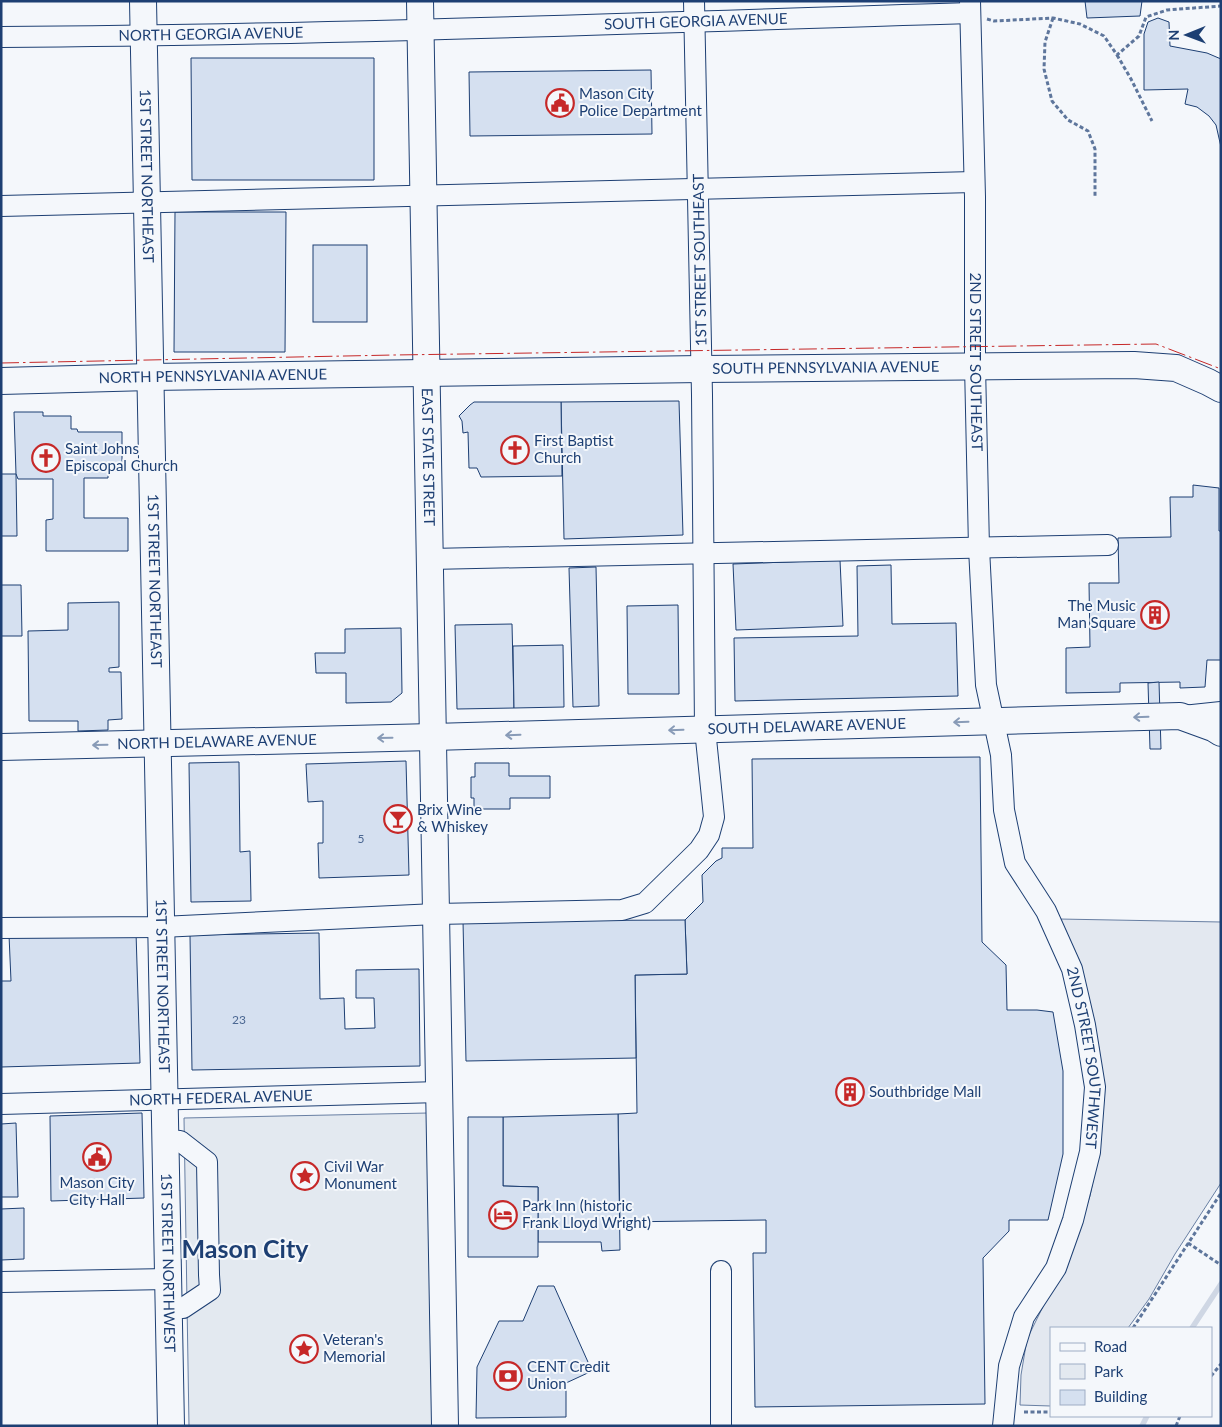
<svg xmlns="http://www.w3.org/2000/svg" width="1222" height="1427" font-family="Lato,sans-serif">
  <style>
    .green { fill: #e3e9f0; stroke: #687fa3 }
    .parking { fill: #e3e8f0; stroke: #687fa3 }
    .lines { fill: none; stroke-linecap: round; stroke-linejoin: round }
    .stream { stroke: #cfd7e4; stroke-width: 5.5 }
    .building { fill: #d5e0f0; stroke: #1d3f73 }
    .minor-casing { stroke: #1d3f73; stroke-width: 22 }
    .major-casing { stroke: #1d3f73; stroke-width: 28 }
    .path { stroke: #5e769c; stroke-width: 3; stroke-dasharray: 4 2.5; stroke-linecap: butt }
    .minor { stroke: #f4f7fb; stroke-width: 20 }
    .major { stroke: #f4f7fb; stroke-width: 26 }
    .power { stroke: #c62828; stroke-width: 1; stroke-dasharray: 18 4 2.5 4; stroke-linecap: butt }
    .oneway { stroke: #889bb7 }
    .labels { text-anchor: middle; stroke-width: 4; stroke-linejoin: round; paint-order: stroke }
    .number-label { font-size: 12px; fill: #4b6792 }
    .street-label { font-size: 15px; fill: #1d3f73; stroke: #f4f7fb }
    .poi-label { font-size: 15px; fill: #1d3f73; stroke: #f4f7fb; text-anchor: start }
    .town-label { font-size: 25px; font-weight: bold; fill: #1d3f73; stroke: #f4f7fb }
  </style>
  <rect width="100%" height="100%" fill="#f4f7fb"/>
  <path class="green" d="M428,1113L432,1426H189L184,1118Z"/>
  <path class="parking" d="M1059,919L1221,922V1183L1175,1254L1149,1299L1128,1328H1051V1406L1020,1405L1021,1375L1027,1339L1072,1248L1090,1196L1100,1144L1102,1096L1099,1048L1089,1000Z"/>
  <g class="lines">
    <g class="stream">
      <path d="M1192,1328L1221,1284"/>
      <path d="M1142,1426L1147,1416"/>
    </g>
  </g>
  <g class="building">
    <path d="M1085,1H1142L1140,16L1087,18Z"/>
    <path d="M1158,18L1169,22L1170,46L1207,53L1221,59V147L1216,125L1209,116L1197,107L1185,104L1188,89L1144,90V34L1148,22Z"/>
    <path d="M191,58H374V180H192Z"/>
    <path d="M651,70L652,134L470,136L469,72Z"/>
    <path d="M175,212H286L285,352H174Z"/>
    <rect x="313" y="245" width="54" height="77"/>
    <path d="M679,401L683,535L564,539L561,402Z"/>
    <path d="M474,402H561L562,476L481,477L477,468H469L468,432L463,433L462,421L459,416L470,405Z"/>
    <path d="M14,412H43V416H71V429H77L78,432H122V471H108V478H84V518H128V551H46V520L53,519V479H18L16,474Z"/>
    <path d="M1,474H16L17,536H1Z"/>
    <path d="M1193,485L1219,488V531H1221V660H1207L1205,687L1180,688V682L1120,683V692L1066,693V648L1090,647L1089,583H1119L1118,538L1171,537L1170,497H1193Z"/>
    <path d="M840,560L843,626L736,630L733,564Z"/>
    <path d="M891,565L892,624L956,623L958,696L735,701L734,638L858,636L857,566Z"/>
    <path d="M596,567L599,706L573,707L569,568Z"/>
    <path d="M1,585H21L22,636H1Z"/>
    <path d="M119,602V667L109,668V672H121L122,719L108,720V730L78,731V721H29L28,631L68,630V603Z"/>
    <path d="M678,605L679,694H628L627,606Z"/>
    <path d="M512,624L514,708L457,709L455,625Z"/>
    <path d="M401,628L402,693L391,702L346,703V673H316L315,653H345V629Z"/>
    <path d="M563,645L564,707L514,708L513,646Z"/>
    <path d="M1159,682L1161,749H1150L1148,683Z"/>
    <path d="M980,757L982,942L1006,965L1007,1010H1037L1053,1012L1063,1071V1154L1048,1220H1009V1231L983,1258L985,1404L755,1407L753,1253H766V1220L620,1222L618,1114L637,1113L635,975L687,974L685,920L703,902L702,875L716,861L722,858V848H753L752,759Z"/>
    <path d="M406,761L409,875L319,878L318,843H323V801L308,802L306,764Z"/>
    <path d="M239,762L240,852L250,851L251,901L191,902L189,763Z"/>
    <path d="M475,763H509V776H550V798H510V809H474V798H471V777H475Z"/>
    <path d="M685,920L687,974L635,975L636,1058L466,1061L463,921Z"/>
    <path d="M136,932L140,1063L1,1067V981H11L9,935Z"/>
    <path d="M319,933L320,999L344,998L345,1029L375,1028L374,998H356V970L419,969L420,1066L192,1070L190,935Z"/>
    <path d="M142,1113L144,1198L51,1201L50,1116Z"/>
    <path d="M618,1114L620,1250L602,1251L601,1242H538V1187L503,1186V1117Z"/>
    <path d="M468,1117H503V1186L538,1187V1257H468Z"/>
    <path d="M16,1123L18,1197H1V1124Z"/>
    <path d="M24,1208V1259L1,1260V1209Z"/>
    <path d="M538,1286H554L592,1371L566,1383V1417L476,1418L477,1367L499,1321H523Z"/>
  </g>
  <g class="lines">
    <defs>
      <g id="minor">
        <path id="s1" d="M970,1L975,197V365L979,548L986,685L1001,755L1004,810L1015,863L1046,911L1072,969L1085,1025L1095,1087L1090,1152L1073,1220L1056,1268L1024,1317L1009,1366L1003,1426"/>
        <path id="s2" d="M1,37C324,35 647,23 970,13"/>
        <path d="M1,206L974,182"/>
        <path d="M430,559L1108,545"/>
        <path d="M1183,716L1221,712"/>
        <path d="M1,928L161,927L436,914L622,910L645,903L699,850L709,835L714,817L705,729L702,395L694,1"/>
        <path id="s3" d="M1,1104L440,1092"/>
        <path d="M166,1140L180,1141L207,1162L209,1275L210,1290L183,1308H169"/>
        <path d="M1,1282L168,1279"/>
        <path d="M721,1426V1271"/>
      </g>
      <g id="major">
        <path id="s4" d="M143,1L171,1426"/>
        <path id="s5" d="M420,1L445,1426"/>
        <path id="s6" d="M1,381L150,377L701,369L1134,365L1176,368L1208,382L1221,389"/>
        <path id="s7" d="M1,747L433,737L1180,716L1213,728L1221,733"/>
      </g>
    </defs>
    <use href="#minor" class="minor-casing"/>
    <use href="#major" class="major-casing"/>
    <g class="path">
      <path d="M1053,18L1045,42L1044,69L1052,101L1068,120L1088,131L1095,149V197"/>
      <path d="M987,19L994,21L1053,18L1080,24L1104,36L1117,55L1139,36L1146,17L1167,10L1221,6"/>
      <path d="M1117,55L1131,79L1152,121"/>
      <path d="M1188,1243L1221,1265"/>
      <path d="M1133,1328L1221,1193"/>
      <path d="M1211,1376L1221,1364"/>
      <path d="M1024,1412H1051"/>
      <path d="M1176,1426L1180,1416"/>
    </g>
    <use href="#minor" class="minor"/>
    <use href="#major" class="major"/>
    <path class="power" d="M1,363L394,355L1156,344L1221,369"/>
  </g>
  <defs><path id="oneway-shaft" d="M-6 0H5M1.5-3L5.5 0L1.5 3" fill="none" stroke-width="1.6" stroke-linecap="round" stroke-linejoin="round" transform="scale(1.25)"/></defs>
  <g class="oneway">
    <use href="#oneway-shaft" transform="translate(1141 717) rotate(178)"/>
    <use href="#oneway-shaft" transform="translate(961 722) rotate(178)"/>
    <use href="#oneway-shaft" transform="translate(676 730) rotate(178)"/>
    <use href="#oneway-shaft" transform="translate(513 735) rotate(178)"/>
    <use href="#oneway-shaft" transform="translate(385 738) rotate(179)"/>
    <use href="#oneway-shaft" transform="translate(100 745) rotate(179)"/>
  </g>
  <defs>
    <symbol id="civic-ring" viewBox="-11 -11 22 22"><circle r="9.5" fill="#f4f7fb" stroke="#c62828" stroke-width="1.5"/><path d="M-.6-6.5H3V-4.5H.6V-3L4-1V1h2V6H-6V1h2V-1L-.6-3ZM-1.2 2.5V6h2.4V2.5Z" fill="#c62828"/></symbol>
    <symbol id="church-ring" viewBox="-11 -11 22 22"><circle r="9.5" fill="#f4f7fb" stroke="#c62828" stroke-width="1.5"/><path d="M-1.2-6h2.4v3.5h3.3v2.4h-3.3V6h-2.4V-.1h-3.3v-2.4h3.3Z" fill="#c62828"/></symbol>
    <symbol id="building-ring" viewBox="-11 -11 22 22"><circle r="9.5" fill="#f4f7fb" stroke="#c62828" stroke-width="1.5"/><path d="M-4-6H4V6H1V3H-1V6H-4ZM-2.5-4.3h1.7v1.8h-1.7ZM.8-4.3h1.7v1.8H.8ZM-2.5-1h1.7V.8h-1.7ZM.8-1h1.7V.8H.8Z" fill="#c62828"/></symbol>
    <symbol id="bar-ring" viewBox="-11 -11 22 22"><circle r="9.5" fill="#f4f7fb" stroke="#c62828" stroke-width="1.5"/><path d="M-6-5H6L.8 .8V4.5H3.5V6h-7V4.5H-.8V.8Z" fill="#c62828"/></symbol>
    <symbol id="sight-ring" viewBox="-11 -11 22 22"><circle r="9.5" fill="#f4f7fb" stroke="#c62828" stroke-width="1.5"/><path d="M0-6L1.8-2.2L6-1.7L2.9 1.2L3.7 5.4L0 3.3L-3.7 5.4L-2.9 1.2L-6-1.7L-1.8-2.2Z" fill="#c62828"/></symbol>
    <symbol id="hotel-ring" viewBox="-11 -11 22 22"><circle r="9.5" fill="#f4f7fb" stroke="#c62828" stroke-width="1.5"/><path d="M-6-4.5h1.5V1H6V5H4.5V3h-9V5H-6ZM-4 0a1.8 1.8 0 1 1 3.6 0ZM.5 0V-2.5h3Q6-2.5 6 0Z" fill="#c62828"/></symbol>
    <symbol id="bank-ring" viewBox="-11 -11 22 22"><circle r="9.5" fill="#f4f7fb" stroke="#c62828" stroke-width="1.5"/><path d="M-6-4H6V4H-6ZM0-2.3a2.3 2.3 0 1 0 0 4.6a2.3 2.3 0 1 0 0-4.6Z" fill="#c62828"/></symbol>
  </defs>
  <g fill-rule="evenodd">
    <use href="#civic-ring" x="544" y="87" width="32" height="32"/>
    <use href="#church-ring" x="499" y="434" width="32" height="32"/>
    <use href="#church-ring" x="30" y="442" width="32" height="32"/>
    <use href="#building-ring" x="1139" y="599" width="32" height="32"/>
    <use href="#bar-ring" x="382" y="803" width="32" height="32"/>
    <use href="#building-ring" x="834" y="1076" width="32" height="32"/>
    <use href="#civic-ring" x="81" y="1141" width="32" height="32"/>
    <use href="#sight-ring" x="289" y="1160" width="32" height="32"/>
    <use href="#hotel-ring" x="487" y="1199" width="32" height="32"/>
    <use href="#sight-ring" x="288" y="1333" width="32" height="32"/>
    <use href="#bank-ring" x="492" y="1360" width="32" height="32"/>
  </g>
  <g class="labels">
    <g class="number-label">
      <text x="361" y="843">5</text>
      <text x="239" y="1024">23</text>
    </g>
    <g class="street-label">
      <text dy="5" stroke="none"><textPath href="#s2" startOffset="695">SOUTH GEORGIA AVENUE</textPath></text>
      <text dy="5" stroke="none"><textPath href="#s2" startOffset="210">NORTH GEORGIA AVENUE</textPath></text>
      <text dy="5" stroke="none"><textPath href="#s4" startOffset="175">1ST STREET NORTHEAST</textPath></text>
      <text transform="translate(700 260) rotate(-91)" y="5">1ST STREET SOUTHEAST</text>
      <text dy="5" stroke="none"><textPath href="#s1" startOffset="361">2ND STREET SOUTHEAST</textPath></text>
      <text dy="5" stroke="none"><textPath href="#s6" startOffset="825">SOUTH PENNSYLVANIA AVENUE</textPath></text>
      <text dy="5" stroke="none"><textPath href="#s6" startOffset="212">NORTH PENNSYLVANIA AVENUE</textPath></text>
      <text dy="5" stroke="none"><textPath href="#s5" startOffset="456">EAST STATE STREET</textPath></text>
      <text dy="5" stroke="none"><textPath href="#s4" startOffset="580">1ST STREET NORTHEAST</textPath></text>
      <text dy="5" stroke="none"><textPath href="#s7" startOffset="806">SOUTH DELAWARE AVENUE</textPath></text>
      <text dy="5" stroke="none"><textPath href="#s7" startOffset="216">NORTH DELAWARE AVENUE</textPath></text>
      <text dy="5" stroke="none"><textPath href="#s4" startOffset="985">1ST STREET NORTHEAST</textPath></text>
      <text dy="5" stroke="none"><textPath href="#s1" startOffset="1076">2ND STREET SOUTHWEST</textPath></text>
      <text dy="5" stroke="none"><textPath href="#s3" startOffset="220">NORTH FEDERAL AVENUE</textPath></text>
      <text dy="5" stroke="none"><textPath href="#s4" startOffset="1262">1ST STREET NORTHWEST</textPath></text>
    </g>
    <g class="poi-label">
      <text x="579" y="99">Mason City<tspan x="579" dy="17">Police Department</tspan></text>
      <text x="534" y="446">First Baptist<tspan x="534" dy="17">Church</tspan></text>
      <text x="65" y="454">Saint Johns<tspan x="65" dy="17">Episcopal Church</tspan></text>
      <text x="1136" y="611" text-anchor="end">The Music<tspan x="1136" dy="17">Man Square</tspan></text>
      <text x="417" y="815">Brix Wine<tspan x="417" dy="17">&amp; Whiskey</tspan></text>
      <text x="869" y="1097">Southbridge Mall</text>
      <text x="324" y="1172">Civil War<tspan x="324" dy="17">Monument</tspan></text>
      <text x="97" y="1188" text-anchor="middle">Mason City<tspan x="97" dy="17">City Hall</tspan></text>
      <text x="522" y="1211">Park Inn (historic<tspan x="522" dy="17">Frank Lloyd Wright)</tspan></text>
      <text x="323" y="1345">Veteran's<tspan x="323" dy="17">Memorial</tspan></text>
      <text x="527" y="1372">CENT Credit<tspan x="527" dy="17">Union</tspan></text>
    </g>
    <g class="town-label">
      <text x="245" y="1258">Mason City</text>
    </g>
  </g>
  <rect width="1222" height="1427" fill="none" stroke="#1d3f73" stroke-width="5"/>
  <rect x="1050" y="1327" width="162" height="90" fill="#f4f7fb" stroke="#9eadc5"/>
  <rect x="1060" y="1343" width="25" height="8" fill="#f4f7fb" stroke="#9eadc5"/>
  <text x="1094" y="1352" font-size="15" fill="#1d3f73">Road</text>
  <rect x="1060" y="1364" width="25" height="15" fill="#e3e9f0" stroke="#9eadc5"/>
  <text x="1094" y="1377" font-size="15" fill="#1d3f73">Park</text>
  <rect x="1060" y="1390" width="25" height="15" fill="#d5e0f0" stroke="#9eadc5"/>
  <text x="1094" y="1402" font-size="15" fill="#1d3f73">Building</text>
  <g transform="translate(1187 35) rotate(269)" stroke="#f4f7fb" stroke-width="4" paint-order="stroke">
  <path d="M0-4L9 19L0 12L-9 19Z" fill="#1d3f73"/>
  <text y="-8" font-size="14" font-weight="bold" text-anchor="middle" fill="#1d3f73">N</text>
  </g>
</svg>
